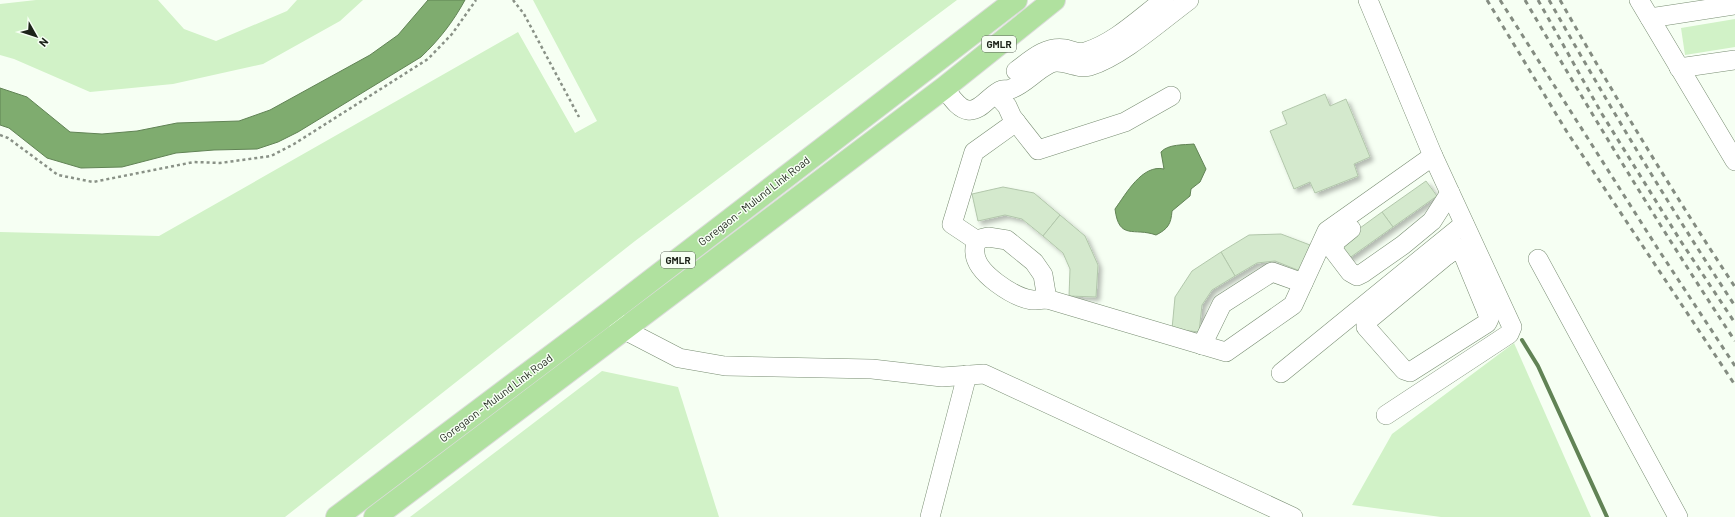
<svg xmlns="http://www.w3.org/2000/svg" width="1735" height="517" font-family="Barlow,sans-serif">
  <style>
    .green { fill: #d1f2c7 }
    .water { fill: #7fac6f; stroke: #618355 }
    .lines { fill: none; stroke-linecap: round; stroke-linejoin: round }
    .stream { stroke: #618355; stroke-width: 4 }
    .building { fill: #d4e9cd; stroke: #b2c7ab; filter: url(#shadow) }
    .minor-casing { stroke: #798d73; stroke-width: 20 }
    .major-casing { stroke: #dbdcda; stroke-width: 24 }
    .path { stroke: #899186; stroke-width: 2.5; stroke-dasharray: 3 3; stroke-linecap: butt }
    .minor { stroke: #fff; stroke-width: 19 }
    .major { stroke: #b0e19f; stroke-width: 22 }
    .rail { stroke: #848c81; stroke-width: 3; stroke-dasharray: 5 5; stroke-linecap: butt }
    .labels { text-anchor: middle; stroke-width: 3; stroke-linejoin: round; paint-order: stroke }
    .shield { fill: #f6fff3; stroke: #5d655a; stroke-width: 1 }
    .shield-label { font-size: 10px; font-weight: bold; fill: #1c2319 }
    .street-label { font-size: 11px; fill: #1c2319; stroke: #f6fff3 }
  </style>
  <defs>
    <filter id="shadow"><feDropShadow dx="3.5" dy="3.5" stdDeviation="2" flood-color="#0004"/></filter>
  </defs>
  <rect width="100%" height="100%" fill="#f6fff3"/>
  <g class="green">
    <path d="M36,0H158L184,29L216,41L287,11L297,0H363L340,21L263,64L173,84L90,92L14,59L0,55V4Z"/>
    <path d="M533,0H957L635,241L285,517H0V232L159,236L518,32L575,133L597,121Z"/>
    <path d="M1735,19V47L1685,55L1681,28Z"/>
    <path d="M1514,343L1591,517H1441L1352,505L1392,434Z"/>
    <path d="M602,371L678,387L719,517H410Z"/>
  </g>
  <g class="water">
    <path d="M428,0H465C453,22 439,40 421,57L298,132L278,142L257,149L214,150L176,153L122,167L81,168L47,158L9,128L0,125V88L27,97L70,132L102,134L137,131L177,123L239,121L270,110L370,55L398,35Z"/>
    <path d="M1194,144L1206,169L1200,182L1191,189L1190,196L1172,211C1171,224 1168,229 1156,235C1134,227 1119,241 1115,209C1126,194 1142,164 1164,169L1161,152C1168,144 1184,145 1194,144Z"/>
  </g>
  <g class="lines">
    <path class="stream" d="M1522,340L1538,366L1607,517"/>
  </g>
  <g class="building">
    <path d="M1325,94L1330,106L1346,99L1370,157L1354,164L1358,176L1315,193L1310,182L1294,189L1270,131L1287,124L1282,112Z"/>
    <path d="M1426,181L1437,196L1393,227L1382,212Z"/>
    <path d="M1003,187L1034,193L1060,215L1043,236L1022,219L1005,215L978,221L972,194Z"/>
    <path d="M1382,212L1393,227L1348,259L1338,244Z"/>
    <path d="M1060,215L1085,236L1098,265L1096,297L1069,296L1070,269L1063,253L1043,236Z"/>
    <path d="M1281,234L1310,245L1300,271L1275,261L1257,263L1235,276L1221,252L1249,235Z"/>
    <path d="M1221,252L1235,276L1212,290L1202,305L1199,332L1172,329L1175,297L1192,271Z"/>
  </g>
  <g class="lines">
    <defs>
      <g id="minor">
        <path d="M1368,0L1433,156L1512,327L1509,334L1386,415"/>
        <path d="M1639,0L1735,161"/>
        <path d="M1650,18L1735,5"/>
        <path d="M1679,68L1735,60"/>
        <path d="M1016,71C1031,60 1045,46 1065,49C1071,50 1079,54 1085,52C1115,43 1140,18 1164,0"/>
        <path d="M944,88C950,95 958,109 968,110C981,112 990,94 1002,90C1005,89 1008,91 1011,89C1025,84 1035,71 1049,64C1061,57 1075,70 1090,66C1122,56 1162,20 1189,0"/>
        <path d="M996,94L1007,106L1012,117L1016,122L974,152L952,224L976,240L988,237L1007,240L1034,262L1043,275L1047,299"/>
        <path d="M1016,122L1038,150L1125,122L1171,96"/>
        <path d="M1351,229L1335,242L1334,251L1350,272L1357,276L1363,273L1403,245L1432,221L1450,193"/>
        <path d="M976,240C976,244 974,249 975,253C976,273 1013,297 1032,300C1037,300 1043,299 1047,299L1226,352L1293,305L1327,231L1433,156"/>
        <path d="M1439,245L1447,255L1366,322V327L1404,370L1410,372L1487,323L1489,319L1487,312L1500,303"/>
        <path d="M1447,255L1458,248L1461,249L1487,312"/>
        <path d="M1538,259L1678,517"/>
        <path d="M615,318L623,329L679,358L725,366L872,369L942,377L984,374L1293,517"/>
        <path d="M1202,345L1222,304L1272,272L1303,283"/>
        <path d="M1281,373L1464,224"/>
        <path d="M930,517L967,375"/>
      </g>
      <g id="major">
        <path d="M337,517L610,312L1016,0"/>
        <path d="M375,517L944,88L1054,0"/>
      </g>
    </defs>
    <use href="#minor" class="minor-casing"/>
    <use href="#major" class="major-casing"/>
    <g class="path">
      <path d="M513,0L524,14L579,117"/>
      <path d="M0,135L8,138L58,175L93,182L194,162L220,163L271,156L294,144L428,59L452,34L476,0"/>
    </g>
    <use href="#minor" class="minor"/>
    <use href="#major" class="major"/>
    <g class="rail">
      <path d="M1487,0L1567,132L1735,385"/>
      <path d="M1500,0L1658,249L1735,366"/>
      <path d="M1525,0C1592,115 1661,229 1735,341"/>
      <path d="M1538,0L1602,114L1680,240L1735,323"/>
      <path d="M1549,0C1608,104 1669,206 1735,306"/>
      <path d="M1560,0C1615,97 1673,193 1735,287"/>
    </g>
  </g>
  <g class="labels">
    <g class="shield">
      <rect x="982" y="36" width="34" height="16" rx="3"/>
      <rect x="661" y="252" width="34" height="16" rx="3"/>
    </g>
    <g class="shield-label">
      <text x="999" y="48">GMLR</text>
      <text x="678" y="264">GMLR</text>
    </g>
    <g class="street-label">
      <text transform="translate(754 201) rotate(-38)" y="4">Goregaon - Mulund Link Road</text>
      <text transform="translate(496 398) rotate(-37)" y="4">Goregaon - Mulund Link Road</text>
    </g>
  </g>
  <g transform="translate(36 36) rotate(129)" stroke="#f6fff3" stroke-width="3" paint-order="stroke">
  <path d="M0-3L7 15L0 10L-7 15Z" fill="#1c2319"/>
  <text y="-6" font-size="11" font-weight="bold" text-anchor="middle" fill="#1c2319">N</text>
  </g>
</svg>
